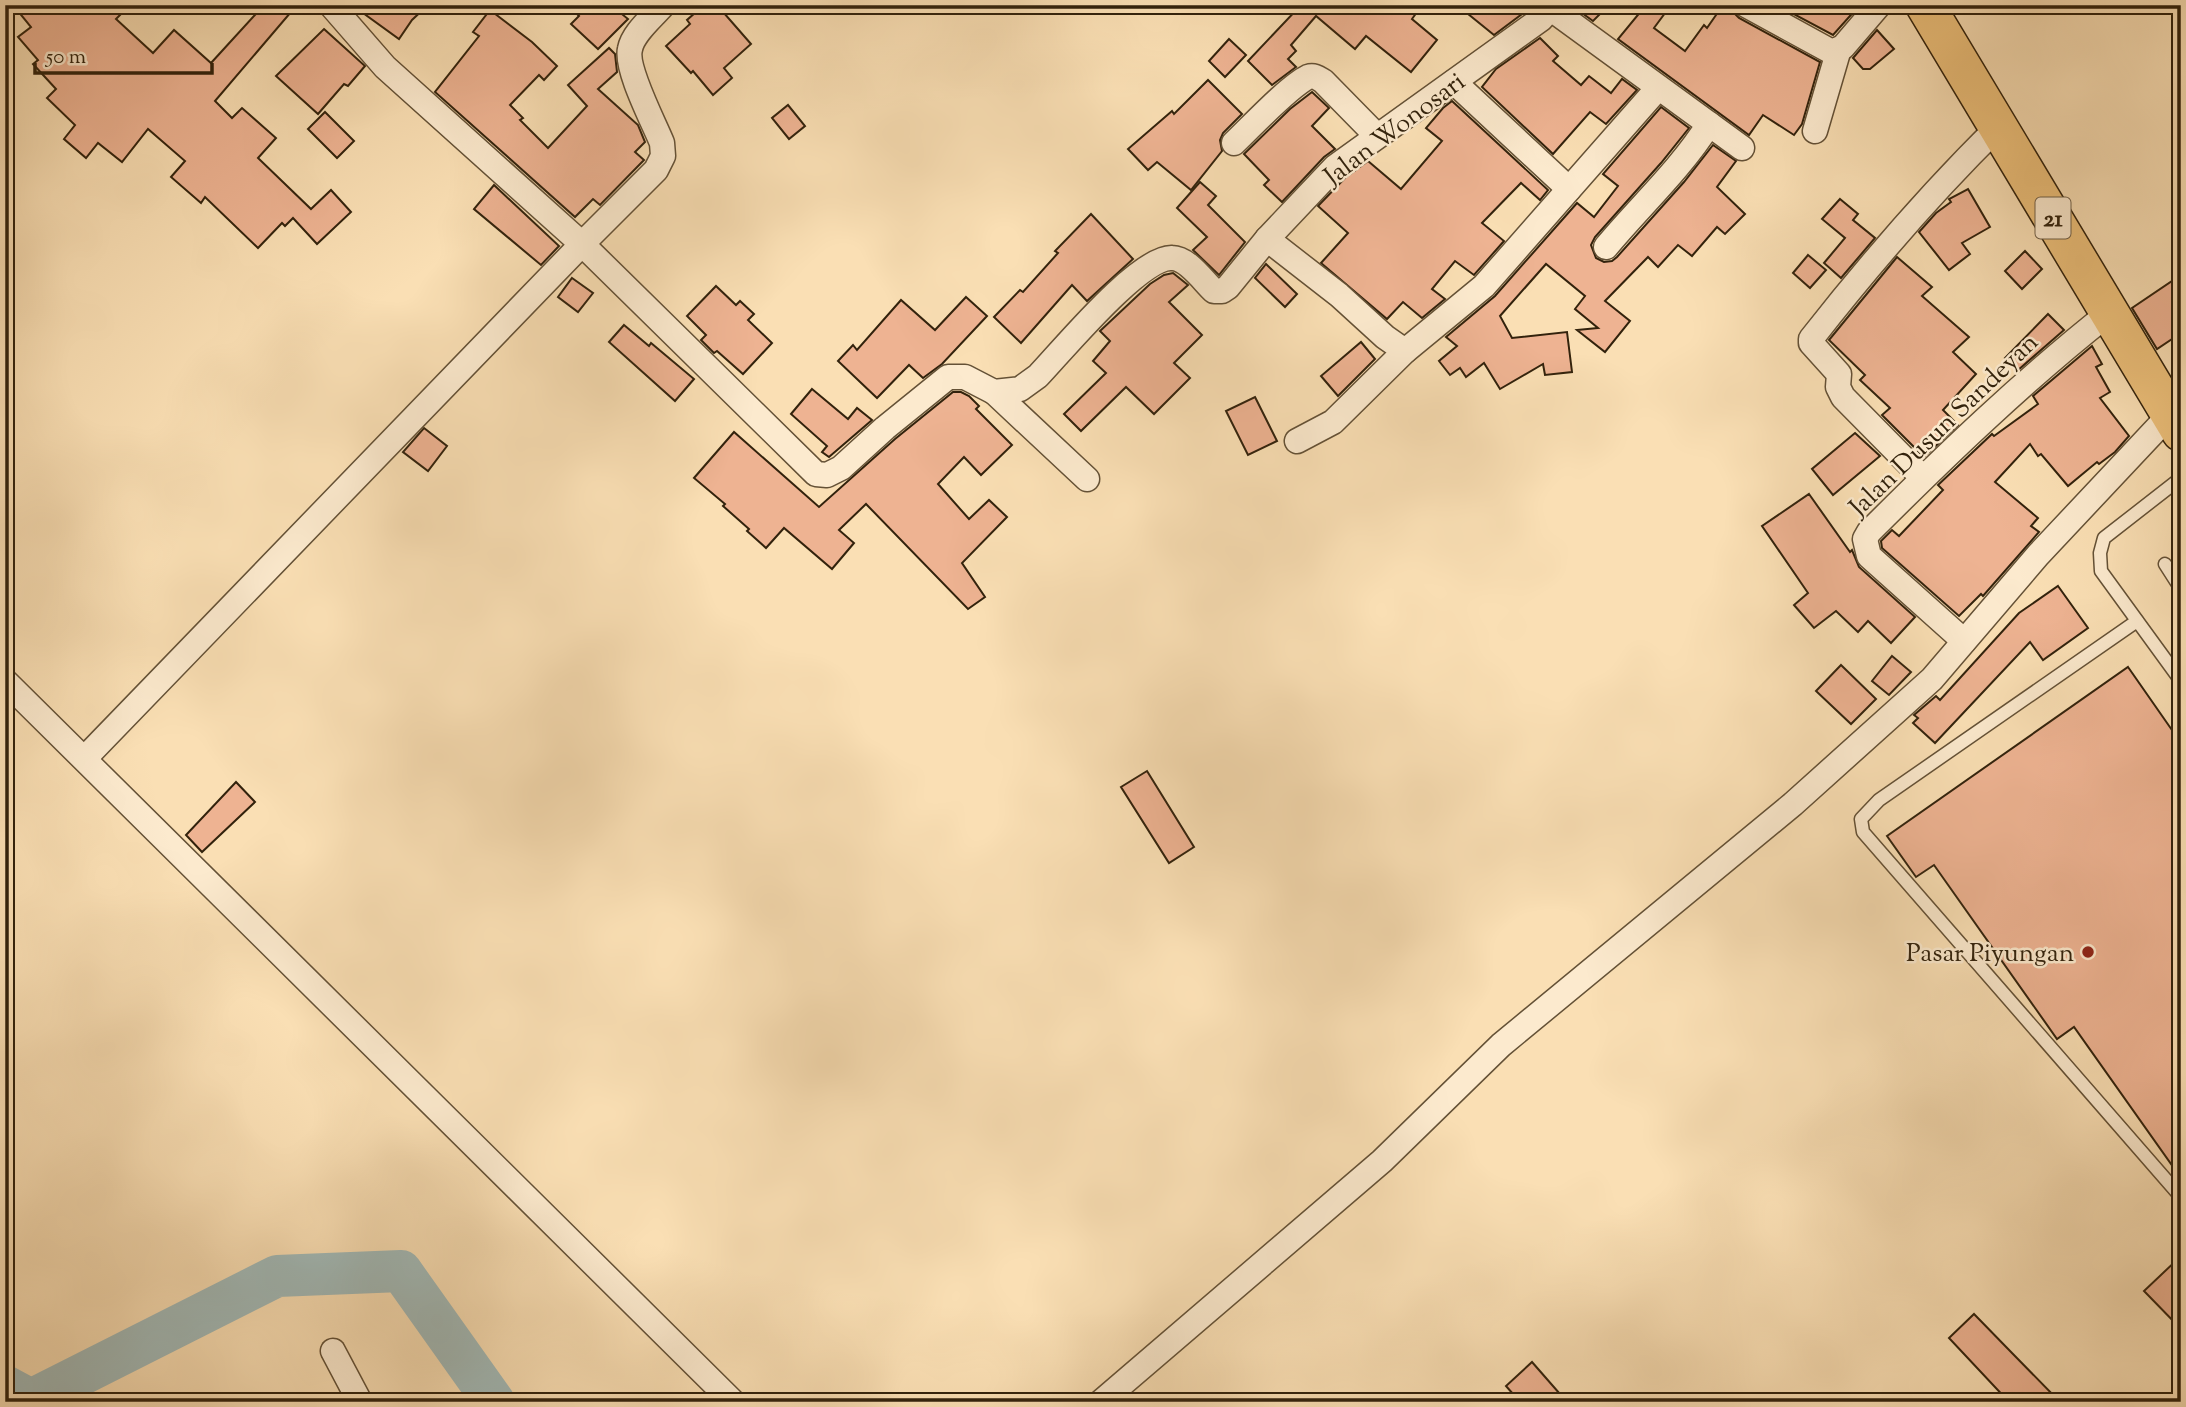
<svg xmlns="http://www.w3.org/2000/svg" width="2186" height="1407" font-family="'Sorts Mill Goudy',serif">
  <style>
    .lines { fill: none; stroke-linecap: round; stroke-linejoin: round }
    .river { stroke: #a2bab8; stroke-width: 42 }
    .building { fill: #eeb392; stroke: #32220c; stroke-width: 2 }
    .service-casing { stroke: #645136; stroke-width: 15 }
    .minor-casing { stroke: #645136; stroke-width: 27 }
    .trunk-casing { stroke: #32220c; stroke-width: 41 }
    .service { stroke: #fceace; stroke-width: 12 }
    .minor { stroke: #fceace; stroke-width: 24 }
    .trunk { stroke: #edc07a; stroke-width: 38 }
    .poi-dot { fill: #8f2418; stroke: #fceace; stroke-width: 2.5 }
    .labels { text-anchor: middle; stroke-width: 5; stroke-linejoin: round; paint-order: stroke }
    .shield { fill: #fceace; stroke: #6f5e46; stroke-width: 2 }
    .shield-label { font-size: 24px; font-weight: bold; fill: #32220c }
    .street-label { font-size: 26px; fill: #32220c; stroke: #fceace }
    .poi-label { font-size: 26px; fill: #32220c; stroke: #fceace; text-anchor: end }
  </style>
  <rect width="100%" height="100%" fill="#fadfb4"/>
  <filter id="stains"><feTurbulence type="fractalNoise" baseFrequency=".00286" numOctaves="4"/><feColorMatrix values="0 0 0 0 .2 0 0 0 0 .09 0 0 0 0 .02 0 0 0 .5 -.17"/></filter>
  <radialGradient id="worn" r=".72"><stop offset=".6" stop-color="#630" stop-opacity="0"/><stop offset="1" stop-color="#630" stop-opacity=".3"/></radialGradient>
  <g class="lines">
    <path class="river" d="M5,1386L31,1400L277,1276L401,1271L494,1402"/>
  </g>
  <g class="building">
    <path d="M13,5H130L116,19L153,53L174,30L211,63L264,5H297L215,101L232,118L242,108L276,138L258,158L311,209L331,190L351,212L317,244L293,218L285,226L282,223L258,248L205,197L201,203L171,177L185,161L148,129L122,162L98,143L86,158L64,139L75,125L47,98L56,89L33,64L38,60L18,37L31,27Z"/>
    <path d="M352,5H428L412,20L399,39Z"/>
    <path d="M569,5H632L623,15L628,19L598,49L571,24L579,16Z"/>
    <path d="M704,5H717L751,44L724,68L732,78L713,95L693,71L691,73L666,46L690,24L687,20Z"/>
    <path d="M1301,5H1422L1412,19L1437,40L1411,72L1366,36L1355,49L1316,16L1291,45L1296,51L1288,59L1296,67L1272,85L1248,61Z"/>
    <path d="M1457,5H1529L1522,14L1494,35Z"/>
    <path d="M1571,5H1609L1593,21Z"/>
    <path d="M1646,5H1671L1654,28L1685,51L1704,25L1707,28L1723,5H1731L1733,12L1739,18L1820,62L1802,124L1794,135L1763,115L1749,135L1618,39Z"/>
    <path d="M1777,5H1856L1858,7L1833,35Z"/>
    <path d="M490,10L532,42L557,66L544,80L539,75L510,105L523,118L520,120L548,148L587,106L568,85L609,48L615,54L617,72L598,89L638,125L645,142L635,152L644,160L600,205L593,199L575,217L435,92L479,36L473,32Z"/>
    <path d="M324,29L365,66L348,86L344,84L318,114L276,76Z"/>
    <path d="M1877,30L1894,49L1870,69H1863L1853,58Z"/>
    <path d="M1540,38L1558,56L1553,61L1581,85L1589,76L1611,93L1622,79L1637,90L1606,124L1590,112L1553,154L1482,87L1496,69Z"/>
    <path d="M1229,39L1246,55L1225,77L1209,61Z"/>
    <path d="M1208,80L1242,114L1223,133L1220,140L1222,151L1191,190L1157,162L1148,170L1128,149L1172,111L1174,114Z"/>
    <path d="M1312,92L1329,108L1312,126L1335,149L1324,157L1282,202L1264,185L1269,180L1244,154L1290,109Z"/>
    <path d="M1452,101L1548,190L1540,200L1521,183L1482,223L1504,241L1474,275L1455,261L1432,289L1445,299L1422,318L1403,302L1387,319L1321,263L1348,233L1318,206L1345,178L1368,161L1401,189L1442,141L1426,128L1443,108Z"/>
    <path d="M788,105L805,126L789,139L772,118Z"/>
    <path d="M1661,107L1689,128L1661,163L1595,237L1591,245L1596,258L1604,262L1612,261L1617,257L1684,182L1713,145L1736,161L1717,187L1745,214L1725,234L1717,227L1692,256L1678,245L1658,267L1648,257L1605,301L1630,321L1605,352L1577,330L1598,328L1575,309L1585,296L1546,264L1500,316L1512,338L1567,332L1572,372L1545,375L1543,364L1500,389L1484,363L1466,377L1460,368L1450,375L1439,361L1457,346L1446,337L1495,296L1577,203L1594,217L1618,186L1603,174Z"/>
    <path d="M325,112L354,141L337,158L308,129Z"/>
    <path d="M1200,182L1216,196L1208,205L1245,242L1219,275L1193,250L1207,237L1177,208Z"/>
    <path d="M494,185L559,246L541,265L474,209Z"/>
    <path d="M1968,189L1990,227L1962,243L1970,254L1949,270L1919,232L1936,213L1951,202L1949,199Z"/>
    <path d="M1840,199L1858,214L1853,220L1875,238L1841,278L1824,263L1845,238L1822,219Z"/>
    <path d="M1091,214L1133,259L1087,301L1072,285L1021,343L994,317L1020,290L1023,292L1058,253L1055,251Z"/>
    <path d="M2025,251L2042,269L2022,289L2005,271Z"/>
    <path d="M1808,255L1826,270L1810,288L1793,273Z"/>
    <path d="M1897,257L1932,287L1922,296L1969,337L1953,352L1976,374L1943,410L1958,425L1924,457L1882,415L1890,408L1860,380L1865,375L1829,340Z"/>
    <path d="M1266,264L1297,294L1285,307L1255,278Z"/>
    <path d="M1173,273L1188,285L1169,302L1202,335L1174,363L1190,378L1154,414L1126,387L1081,431L1064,414L1106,373L1093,361L1110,341L1100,331L1150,284L1164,275Z"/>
    <path d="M2181,275V333L2157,349L2132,308Z"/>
    <path d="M572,278L593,293L578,312L558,297Z"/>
    <path d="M716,286L736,305L740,301L754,314L748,320L772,343L743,374L717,351L714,353L701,340L706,335L687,316Z"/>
    <path d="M966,297L987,316L942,364L923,378L909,365L877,398L838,361L853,345L857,350L901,300L935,330Z"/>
    <path d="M2048,314L2064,330L2017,371L2005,358Z"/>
    <path d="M624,325L649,346L651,343L694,379L675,401L609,342Z"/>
    <path d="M1361,342L1375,359L1338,396L1321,376Z"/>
    <path d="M2092,346L2102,364L2096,367L2110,392L2100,398L2129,436L2115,452L2099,464L2097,462L2068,486L2041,454L2038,456L2030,444L1995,482L2038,518L2031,526L2039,532L1983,596L1981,594L1959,616L1882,548L1881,541L1892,530L1899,536L1943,490L1938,485L1992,434L1994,436L2038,404L2033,396Z"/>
    <path d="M812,389L848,419L857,408L872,420L829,457L822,452L827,446L791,414Z"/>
    <path d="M953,392H961L969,396L979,406L976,409L1012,445L981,475L964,457L938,484L969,519L989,500L1007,517L962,563L985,597L968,609L866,504L839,530L854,543L832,569L784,528L766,548L747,531L749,529L723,506L725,504L694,478L734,432L819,507L895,439Z"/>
    <path d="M1255,397L1277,441L1248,455L1226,411Z"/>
    <path d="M424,428L447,446L428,471L403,452Z"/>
    <path d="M1855,433L1880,456L1833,495L1812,469Z"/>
    <path d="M1809,494L1850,552L1852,550L1859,567L1915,617L1891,643L1868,621L1858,632L1836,611L1814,628L1794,605L1808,593L1762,526Z"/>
    <path d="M2058,586L2088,628L2043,660L2030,642L1935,743L1913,723L1918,718L1914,715L1936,696L1940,700L2019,613Z"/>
    <path d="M1892,656L1911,672L1889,695L1872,681Z"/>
    <path d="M1841,665L1876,699L1851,724L1816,691Z"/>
    <path d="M2128,667L2181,743V1178L2074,1027L2057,1039L1934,865L1916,877L1887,836Z"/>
    <path d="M1147,771L1194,847L1169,863L1121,787Z"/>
    <path d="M236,782L255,802L202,852L186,835Z"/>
    <path d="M2181,1256V1329L2144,1291Z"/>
    <path d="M1974,1314L2012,1353L2060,1402H2009L1949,1338Z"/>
    <path d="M1532,1362L1567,1402H1520L1506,1386Z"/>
  </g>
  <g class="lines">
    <defs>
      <g id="service">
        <path d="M2181,478L2104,538L2100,553L2101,571L2181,681"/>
        <path d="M2165,564L2181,589"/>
        <path d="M2137,621L1879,800L1861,819L1863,832L2181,1197"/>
      </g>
      <g id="minor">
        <path d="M663,5C652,18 633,33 630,49C625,68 654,123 662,143L663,156L656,170L582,244L816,474L827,475L841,468L885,428L948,377H965L994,392L1020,389L1038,376C1062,351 1140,256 1172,258C1188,258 1203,281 1214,291H1222L1228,287L1267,239L1335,167L1541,19L1553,5"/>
        <path d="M1746,5L1832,52L1843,47L1879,5"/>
        <path d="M1550,8L1742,148"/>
        <path d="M1454,82L1569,189"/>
        <path d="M1815,131L1839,49"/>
        <path d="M1234,143C1251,127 1288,87 1308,77C1314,75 1318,78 1323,81L1377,136"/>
        <path d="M1267,239L1339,295L1385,337L1405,351L1484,286L1658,88"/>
        <path d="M1606,247C1640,206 1680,170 1709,124"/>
        <path d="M994,392L1087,479"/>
        <path d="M1297,441L1333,422L1405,351"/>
        <path d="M1923,478L1843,397L1838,387L1839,374L1811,343V339C1869,265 1931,193 1998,127"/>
        <path d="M1964,641L1869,556L1865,539L1869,532C1945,456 2024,380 2109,313"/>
        <path d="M5,681L733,1402"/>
        <path d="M85,758L582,244L385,67L331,5"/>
        <path d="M333,1351L360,1402"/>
        <path d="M1101,1402L1382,1161L1501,1045L1793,804L1932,679L2038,555L2178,406"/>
      </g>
      <path id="trunk" d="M1925,5L2181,432"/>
    </defs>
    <use href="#service" class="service-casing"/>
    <use href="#minor" class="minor-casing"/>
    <use href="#trunk" class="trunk-casing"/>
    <use href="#service" class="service"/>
    <use href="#minor" class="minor"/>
    <use href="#trunk" class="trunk"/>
  </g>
  <circle class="poi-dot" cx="2088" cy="952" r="7"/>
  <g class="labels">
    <rect class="shield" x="2035.5" y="197.5" width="35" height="41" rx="5"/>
    <g class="shield-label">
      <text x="2053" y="226">21</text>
    </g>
    <g class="street-label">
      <text transform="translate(1394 128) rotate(-37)" y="9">Jalan Wonosari</text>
      <text transform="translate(1943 424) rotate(-44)" y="9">Jalan Dusun Sandeyan</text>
    </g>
    <g class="poi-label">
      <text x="2074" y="961">Pasar Piyungan</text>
    </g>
  </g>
  <rect width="2186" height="1407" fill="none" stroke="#fadfb4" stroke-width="28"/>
  <rect x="7" y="7" width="2172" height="1393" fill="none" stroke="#32220c" stroke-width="3.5"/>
  <rect x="14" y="14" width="2158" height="1379" fill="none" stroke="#32220c" stroke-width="2"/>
  <path d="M35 63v10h177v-10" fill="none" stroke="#32220c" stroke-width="3.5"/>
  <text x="46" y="63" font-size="21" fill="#32220c" stroke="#fceace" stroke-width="5" paint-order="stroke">50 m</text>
  <rect width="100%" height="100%" filter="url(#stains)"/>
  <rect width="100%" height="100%" fill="url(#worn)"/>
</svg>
